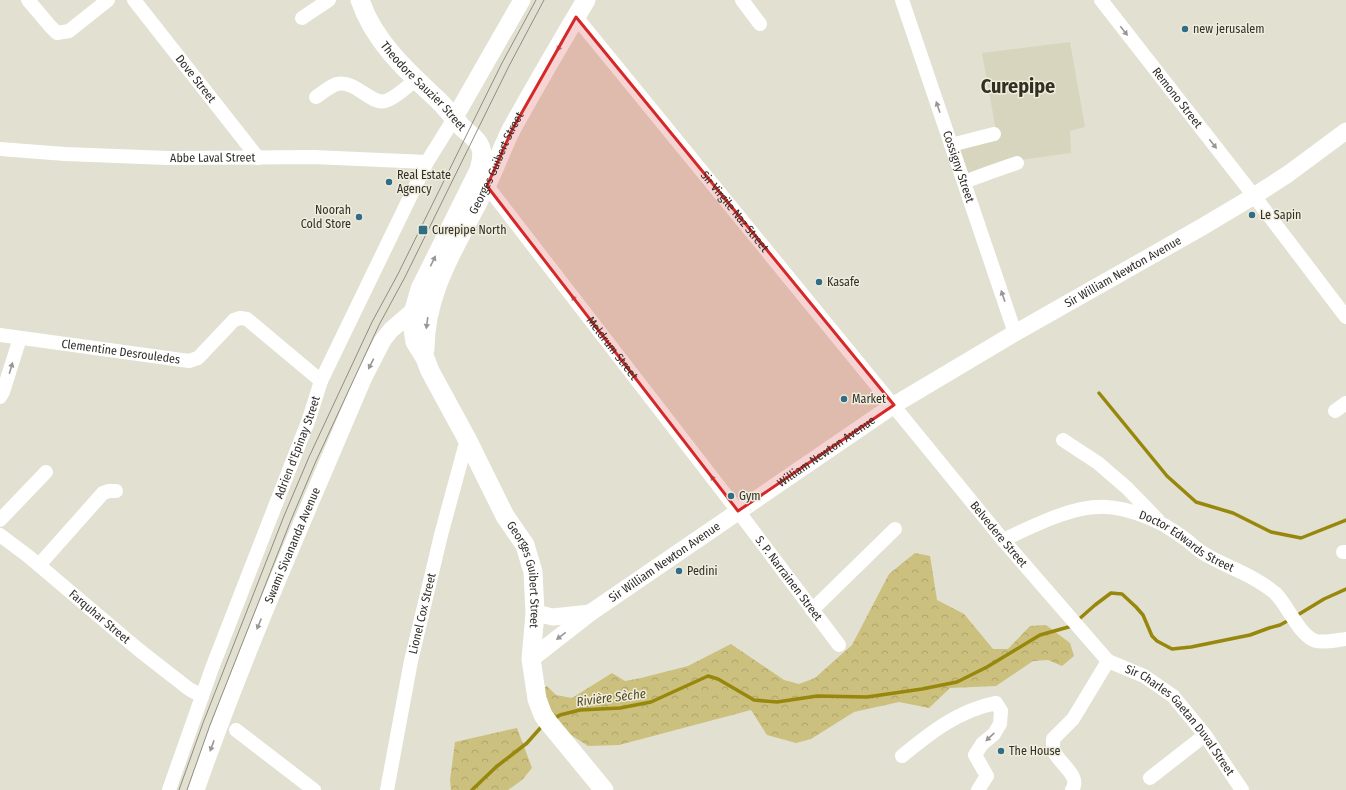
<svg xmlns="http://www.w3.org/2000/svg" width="1346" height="790" font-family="'Fira Sans Condensed',sans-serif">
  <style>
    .built { fill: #d8d5be }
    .forest { fill: url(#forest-crowns) }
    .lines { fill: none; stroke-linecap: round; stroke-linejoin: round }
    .stream { stroke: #97870c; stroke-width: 3.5 }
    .minor { stroke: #fff; stroke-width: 14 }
    .tertiary { stroke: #fff; stroke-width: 17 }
    .secondary { stroke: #fff; stroke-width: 19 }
    .tram { stroke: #8f8d82; stroke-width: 1 }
    .oneway { fill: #989794 }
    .marked { fill: #d62828; fill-opacity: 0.2; stroke: #d62828; stroke-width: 3; stroke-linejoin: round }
    .poi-dot { fill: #316d85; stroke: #f0eddd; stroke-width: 1.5 }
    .labels { text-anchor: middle; stroke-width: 3; stroke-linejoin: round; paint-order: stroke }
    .poi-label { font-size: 12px; fill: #302f29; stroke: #f0eddd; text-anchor: start }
    .street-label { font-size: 12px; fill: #302f29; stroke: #f0eddd }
    .water-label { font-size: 13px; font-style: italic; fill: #524b20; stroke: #f0eddd }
    .town-label { font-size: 20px; font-weight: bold; fill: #323023; stroke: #f0eddd }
  </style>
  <defs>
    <pattern id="forest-crowns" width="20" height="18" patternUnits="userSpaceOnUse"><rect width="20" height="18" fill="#cbc07d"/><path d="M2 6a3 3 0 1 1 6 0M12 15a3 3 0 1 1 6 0" fill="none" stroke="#afa56c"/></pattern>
  </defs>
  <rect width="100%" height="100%" fill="#e2e0d0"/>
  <path class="built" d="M1070,42L1085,127L1070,131L1071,153L1013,161L966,178L955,147L998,135L995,125L982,53Z"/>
  <g class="forest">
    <path d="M915,553L930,556L937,600L964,614L993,649H1008L1030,626L1046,625L1070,643L1074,656L1062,666L1048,660L1033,661L996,686L950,688L929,708L899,702L854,712L811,739L796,743L767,735L751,710L619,745L588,746L548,720L539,691L547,686L556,695L572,698L612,673L625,681L641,678L688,666L731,644L784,680L799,684L815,678L852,645L889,574Z"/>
    <path d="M517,728L532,768L522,780L508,790H451L450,780L455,742Z"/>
  </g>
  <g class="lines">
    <g class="stream">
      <path d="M1099,393L1167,476L1196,502L1233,513L1271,532L1301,538L1346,520"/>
      <path d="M1296,616L1324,599L1346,589"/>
      <path d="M1078,620L1095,605L1111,593L1122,594L1136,607L1143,615L1152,636L1157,641L1172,649L1191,647L1250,635L1269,628L1280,625L1291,619"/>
      <path d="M554,719L560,715L580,710L620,708L651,702L708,676L718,679L754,700L777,702L817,696L867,697L922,689L957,682L987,667L1040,635L1072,626"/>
      <path d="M472,790L496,767L527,743L543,725"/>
    </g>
    <g class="minor">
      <path d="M28,0L50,26L57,33L69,31L108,0"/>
      <path id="s1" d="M134,0L258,158"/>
      <path d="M742,0L760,24"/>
      <path id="s2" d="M902,0L1015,333"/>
      <path id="s3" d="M1101,0L1254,196L1346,317"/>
      <path id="s4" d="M576,17L1003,540L1108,661L1144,676L1173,696L1205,735L1242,790"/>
      <path d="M302,18L329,0"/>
      <path d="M316,97C322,93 330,86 337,84C356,80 371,105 385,101C394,99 408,86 415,80"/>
      <path d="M951,145L994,134"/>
      <path id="s5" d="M0,149L65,154L168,158L313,157L427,162"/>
      <path d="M964,182L991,172L1017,163"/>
      <path id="s6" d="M487,186L738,511L839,645"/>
      <path id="s7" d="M0,335L189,361L198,358L234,320L240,318L247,319L321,381"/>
      <path d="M0,397L3,392L20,338"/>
      <path d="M1335,411L1346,403"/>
      <path d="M1063,440L1098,463L1127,488L1158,520"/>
      <path d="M0,520L46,472"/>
      <path id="s8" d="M0,535L28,556L139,650L189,689L202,696"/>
      <path id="s9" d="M1003,540C1033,526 1073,505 1106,507C1125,508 1148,516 1164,525C1172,530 1182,536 1189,542C1194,546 1198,550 1203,553C1226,567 1254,575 1275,593C1288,605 1299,636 1316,641C1324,643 1337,640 1346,639"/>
      <path d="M1343,552H1346"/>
      <path d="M39,565L103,493L109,491H116"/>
      <path d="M812,610L895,529"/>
      <path d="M236,730L314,790"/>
      <path d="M902,756C930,733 959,710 996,703L1001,711L1000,724L994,734L982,744L975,755L987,776L978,790"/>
      <path d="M1150,778L1205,735"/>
      <path id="s10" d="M169,790L212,668L309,419L321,381L427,162L455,117"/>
      <path id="s11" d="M387,790L411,661L441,535L467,439"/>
      <path d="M1072,790C1082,775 1057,763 1053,749C1053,746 1053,742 1053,739L1073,719L1108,661"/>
    </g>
    <g class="tertiary">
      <path d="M455,117L522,0"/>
      <path d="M535,613L553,617L590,613"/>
      <path id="s12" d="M531,659L590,613L894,405L1015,333L1202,227L1254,196L1288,174L1346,131"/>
      <path id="s13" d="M196,790C245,650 306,514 364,377L383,340L391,330L421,304"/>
    </g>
    <g class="secondary">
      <path id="s14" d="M360,0C374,42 408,72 439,101C447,109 454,118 461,126C467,133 477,138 480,146C484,154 481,162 479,170L420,289L414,310L413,329L415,342L425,358L430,371L467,439L505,516L525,545L533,572L535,613L531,659L537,699L543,715L548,722L604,790"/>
      <path id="s15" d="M425,349C425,287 461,239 486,186C496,167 502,147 512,128C536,85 561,42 586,0"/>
    </g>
    <g class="tram">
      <path d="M179,790L203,723L284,516L309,457L372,322L398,274L502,63L536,0"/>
      <path d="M187,790L210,725L291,520L316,461L379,325L405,277L509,66L544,0"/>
    </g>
  </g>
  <defs><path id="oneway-solid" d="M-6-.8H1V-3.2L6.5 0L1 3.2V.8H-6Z"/></defs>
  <g class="oneway">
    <use href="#oneway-solid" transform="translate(1124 31) rotate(52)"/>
    <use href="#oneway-solid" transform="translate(560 46) rotate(120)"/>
    <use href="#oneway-solid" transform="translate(938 107) rotate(-109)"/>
    <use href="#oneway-solid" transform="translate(1213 144) rotate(52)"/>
    <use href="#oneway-solid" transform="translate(433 261) rotate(-64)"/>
    <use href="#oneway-solid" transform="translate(1003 296) rotate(-109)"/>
    <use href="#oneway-solid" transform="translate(575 300) rotate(-128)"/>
    <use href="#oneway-solid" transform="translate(427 323) rotate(98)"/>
    <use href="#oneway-solid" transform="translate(371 364) rotate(117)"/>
    <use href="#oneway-solid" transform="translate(11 368) rotate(-73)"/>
    <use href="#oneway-solid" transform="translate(714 480) rotate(-128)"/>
    <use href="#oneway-solid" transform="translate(259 624) rotate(112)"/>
    <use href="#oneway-solid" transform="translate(561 636) rotate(142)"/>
    <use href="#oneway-solid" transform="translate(990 737) rotate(137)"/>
    <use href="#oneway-solid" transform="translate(212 746) rotate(110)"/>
  </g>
  <path class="marked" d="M576,17L894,405L738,511L487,186L512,130Z"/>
  <g class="poi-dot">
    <circle cx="1185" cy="29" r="4"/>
    <circle cx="389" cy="182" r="4"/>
    <circle cx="1252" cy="215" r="4"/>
    <circle cx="359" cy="217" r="4"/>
    <rect x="418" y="225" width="10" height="10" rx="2"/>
    <circle cx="819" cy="282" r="4"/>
    <circle cx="844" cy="399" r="4"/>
    <circle cx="731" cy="496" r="4"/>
    <circle cx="679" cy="571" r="4"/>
    <circle cx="1001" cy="751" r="4"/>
  </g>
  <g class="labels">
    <g class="poi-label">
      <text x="1193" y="33">new jerusalem</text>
      <text x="397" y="179">Real Estate<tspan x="397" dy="14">Agency</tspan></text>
      <text x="351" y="214" text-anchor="end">Noorah<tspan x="351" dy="14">Cold Store</tspan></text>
      <text x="1260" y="219">Le Sapin</text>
      <text x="432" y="234">Curepipe North</text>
      <text x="827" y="286">Kasafe</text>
      <text x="852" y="403">Market</text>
      <text x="739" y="500">Gym</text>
      <text x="687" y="575">Pedini</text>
      <text x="1009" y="755">The House</text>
    </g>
    <g class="street-label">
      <text dy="4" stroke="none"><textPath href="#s1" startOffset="100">Dove Street</textPath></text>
      <text dy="4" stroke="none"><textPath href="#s14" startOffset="108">Theodore Sauzier Street</textPath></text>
      <text dy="4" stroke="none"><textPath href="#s3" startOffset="124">Remono Street</textPath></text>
      <text dy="4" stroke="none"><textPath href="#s5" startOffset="213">Abbe Laval Street</textPath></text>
      <text dy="4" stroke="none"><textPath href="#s15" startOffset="201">Georges Guibert Street</textPath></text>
      <text dy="4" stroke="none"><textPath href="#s2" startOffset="176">Cossigny Street</textPath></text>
      <text dy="4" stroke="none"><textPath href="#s4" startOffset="251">Sir Virgile Naz Street</textPath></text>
      <text dy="4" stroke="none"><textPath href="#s12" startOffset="708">Sir William Newton Avenue</textPath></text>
      <text dy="4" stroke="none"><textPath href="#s6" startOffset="205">Meldrum Street</textPath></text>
      <text dy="4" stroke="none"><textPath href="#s7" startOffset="122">Clementine Desrouledes</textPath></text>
      <text dy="4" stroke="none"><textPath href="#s10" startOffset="366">Adrien d'Epinay Street</textPath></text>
      <text dy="4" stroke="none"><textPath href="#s12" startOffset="361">William Newton Avenue</textPath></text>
      <text dy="4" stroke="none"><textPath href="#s4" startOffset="668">Belvedere Street</textPath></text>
      <text dy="4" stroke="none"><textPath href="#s9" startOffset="198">Doctor Edwards Street</textPath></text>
      <text dy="4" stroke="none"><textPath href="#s13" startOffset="263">Swami Sivananda Avenue</textPath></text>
      <text dy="4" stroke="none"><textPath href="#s12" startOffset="165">Sir William Newton Avenue</textPath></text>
      <text dy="4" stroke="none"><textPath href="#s14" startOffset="662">Georges Guibert Street</textPath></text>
      <text dy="4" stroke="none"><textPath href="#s6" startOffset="495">S. P. Narrainen Street</textPath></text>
      <text dy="4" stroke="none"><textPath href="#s11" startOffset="180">Lionel Cox Street</textPath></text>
      <text dy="4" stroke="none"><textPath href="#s8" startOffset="129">Farquhar Street</textPath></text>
      <text dy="4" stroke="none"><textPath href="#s4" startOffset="931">Sir Charles Gaetan Duval Street</textPath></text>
    </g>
    <g class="water-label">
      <text transform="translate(611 697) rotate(-7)" y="5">Rivière Sèche</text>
    </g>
    <g class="town-label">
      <text x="1018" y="93">Curepipe</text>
    </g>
  </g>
</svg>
